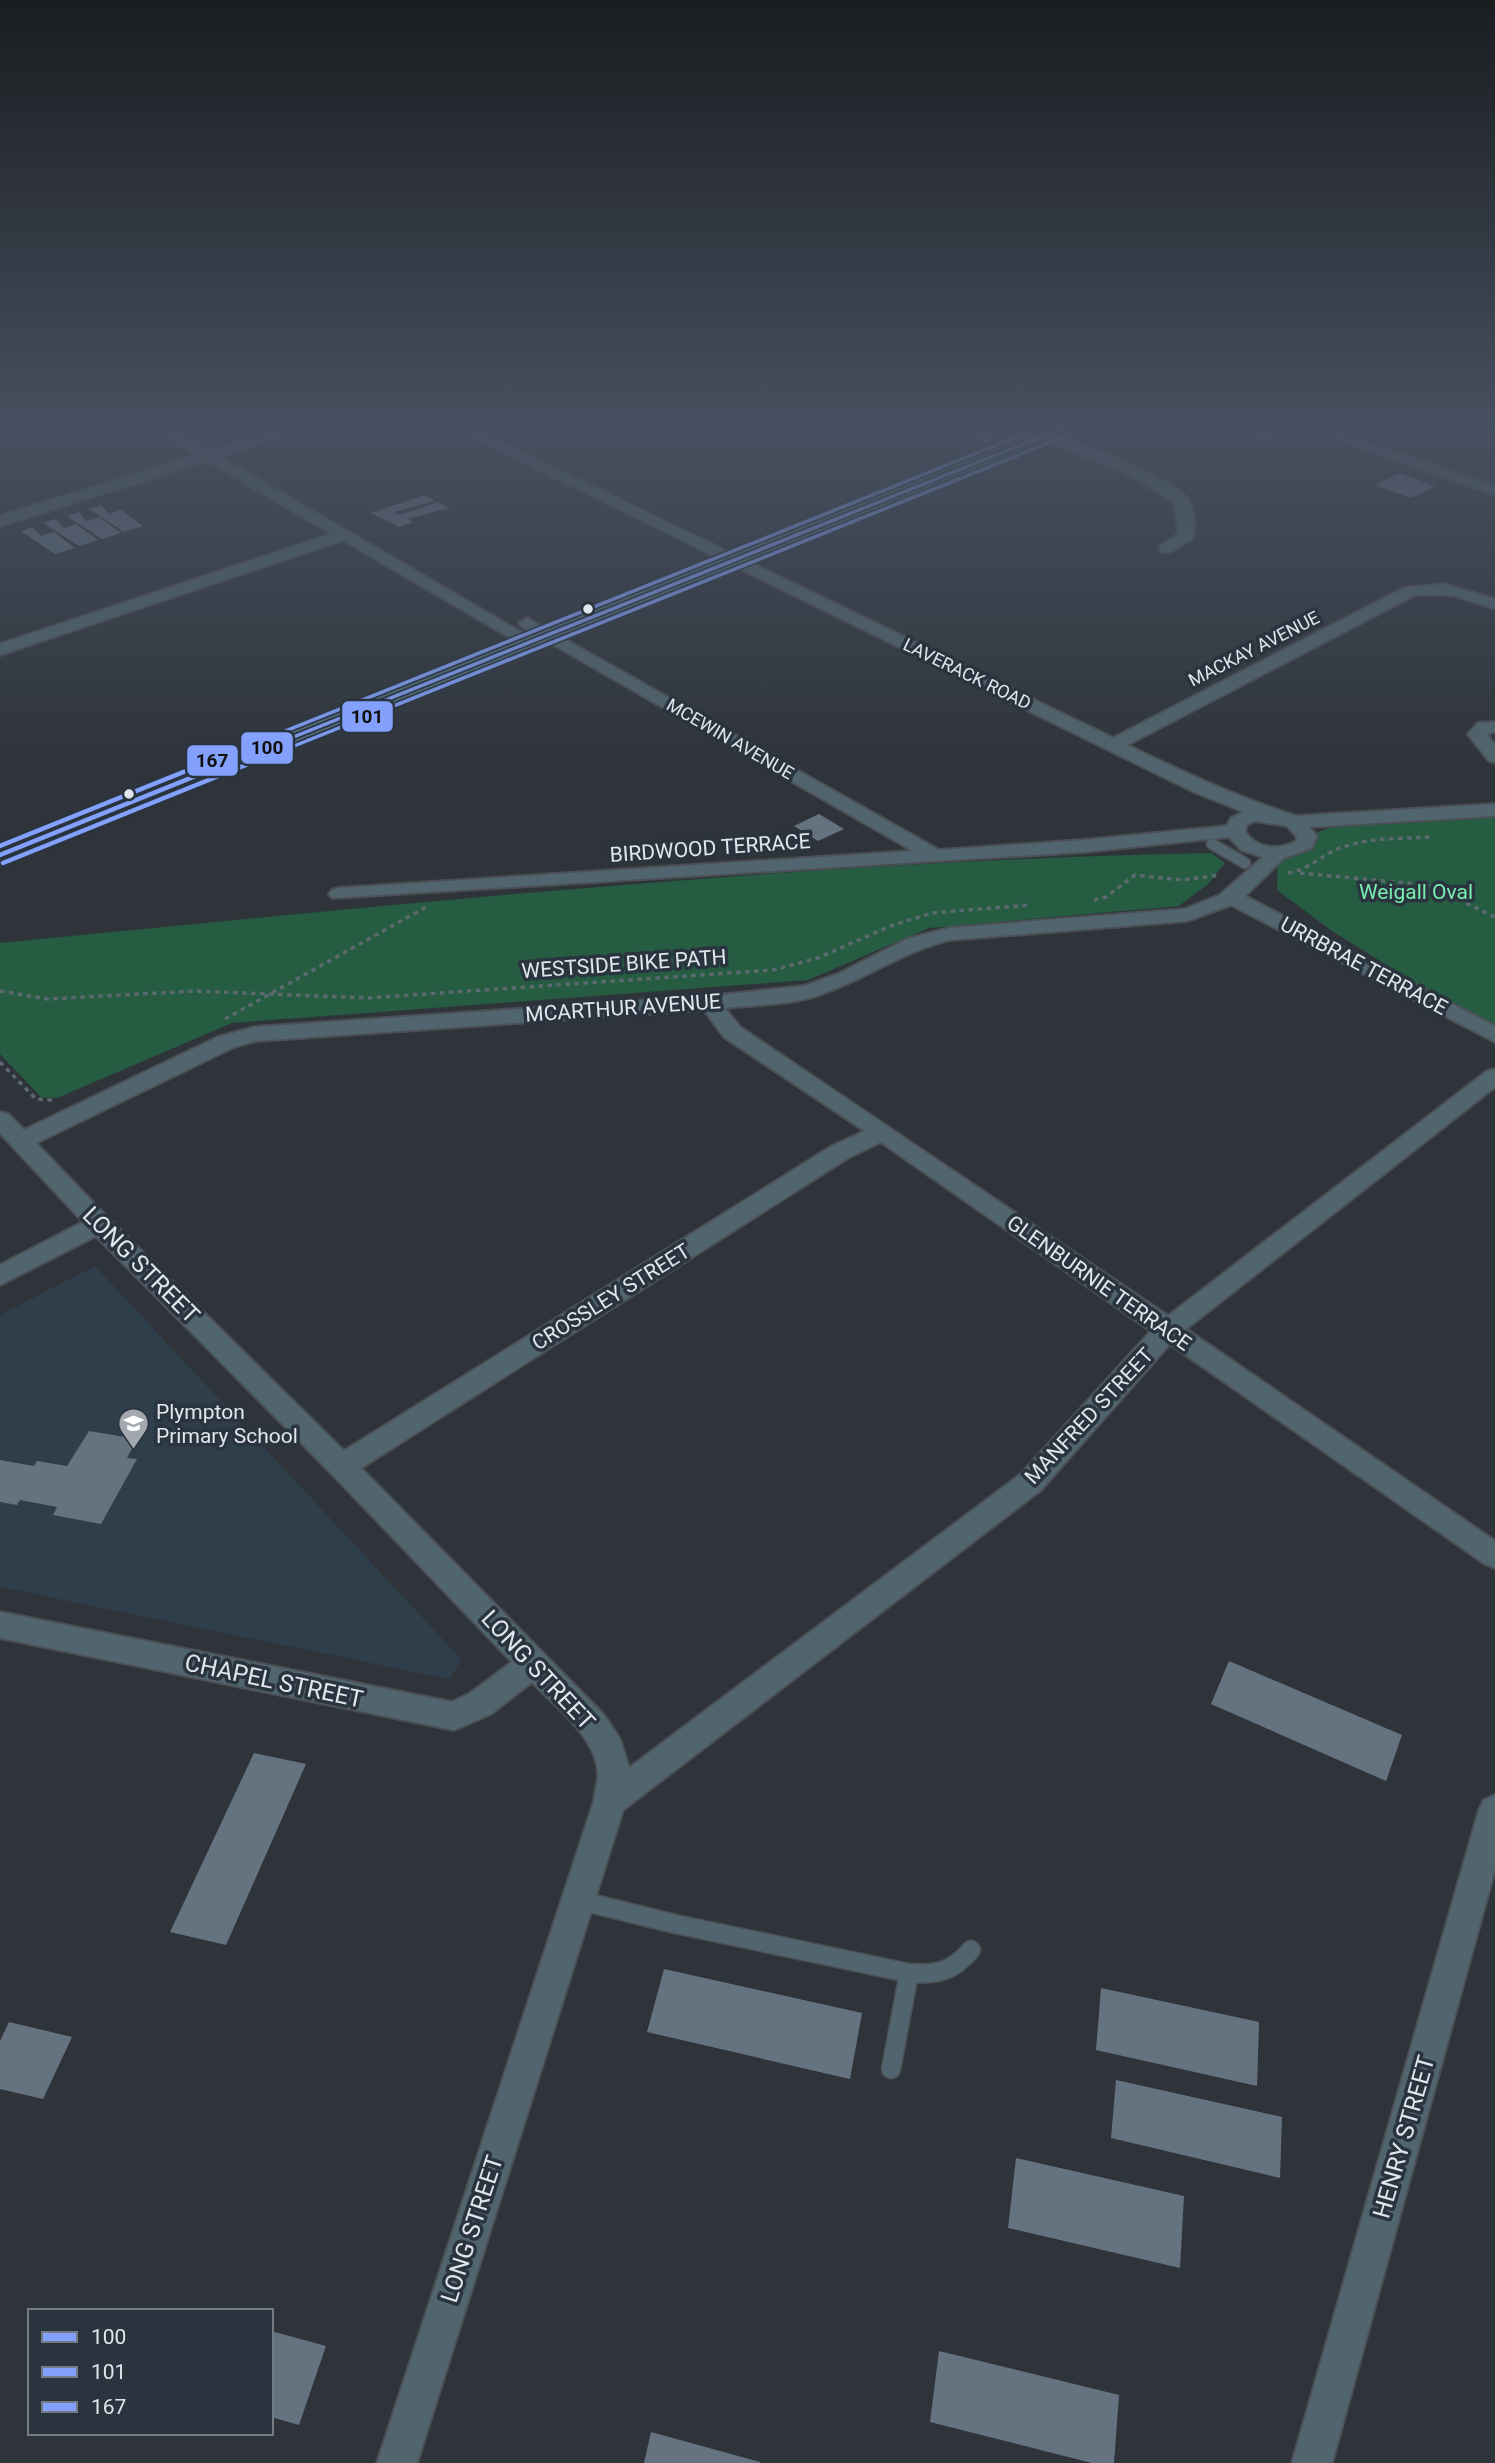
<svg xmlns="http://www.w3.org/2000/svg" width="1495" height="2463" font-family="Roboto,sans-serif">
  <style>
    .built { fill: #2f3e4b }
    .green { fill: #255c42 }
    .building { fill: #657381 }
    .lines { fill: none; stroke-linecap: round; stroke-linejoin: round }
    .service-far1-casing { stroke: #4c5056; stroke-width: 13 }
    .service-casing { stroke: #4c5056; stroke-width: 21 }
    .minor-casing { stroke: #4c5056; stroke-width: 4 }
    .primary-casing { stroke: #4c5056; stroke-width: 4 }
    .path { stroke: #5c6a70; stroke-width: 3.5; stroke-dasharray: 4.5 4.5; stroke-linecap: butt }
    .service-far1 { stroke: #51656e; stroke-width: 10 }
    .service { stroke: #51656e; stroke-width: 18 }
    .minor { fill: #51656e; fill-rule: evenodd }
    .primary { fill: #4e727d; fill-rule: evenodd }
    .bus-1-far1-casing { stroke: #2a343f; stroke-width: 7 }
    .bus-1-casing { stroke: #2a343f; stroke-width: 9 }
    .bus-2-far1-casing { stroke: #2a343f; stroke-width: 7 }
    .bus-2-casing { stroke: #2a343f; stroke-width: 9 }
    .bus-3-far1-casing { stroke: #2a343f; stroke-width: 7 }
    .bus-3-casing { stroke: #2a343f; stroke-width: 9 }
    .bus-1-far1 { stroke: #83a1fc; stroke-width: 3.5 }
    .bus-1 { stroke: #83a1fc; stroke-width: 4.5 }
    .bus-2-far1 { stroke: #83a1fc; stroke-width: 3.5 }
    .bus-2 { stroke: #83a1fc; stroke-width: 4.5 }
    .bus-3-far1 { stroke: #83a1fc; stroke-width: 3.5 }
    .bus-3 { stroke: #83a1fc; stroke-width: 4.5 }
    .bus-dot { fill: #e0e6ed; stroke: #2a343f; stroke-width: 2.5 }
    .labels { text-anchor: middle; stroke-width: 7; stroke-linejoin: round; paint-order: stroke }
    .far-street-label { font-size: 18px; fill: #e0e6ed; stroke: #2a343f }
    .street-label { font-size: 21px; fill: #e0e6ed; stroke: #2a343f }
    .park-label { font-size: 21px; fill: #79eeb1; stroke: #2a343f }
    .poi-label { font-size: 21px; fill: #e0e6ed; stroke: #2a343f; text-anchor: start }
    .near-street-label { font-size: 24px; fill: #e0e6ed; stroke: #2a343f }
    .line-badge { stroke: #2a343f; stroke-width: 2.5 }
    .pale-badge-label { font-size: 19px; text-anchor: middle; font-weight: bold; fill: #111 }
  </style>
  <rect width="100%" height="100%" fill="#2f343a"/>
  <path class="built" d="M95,1266L462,1660L449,1679L0,1587V1315Z"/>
  <g class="green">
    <path d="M1495,810V1032L1332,931L1277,890L1278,853L1307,836L1356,819Z"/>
    <path d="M1211,853L1225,863L1208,884L1179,906L929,928L808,980L232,1023L57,1098L41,1097L0,1054V943C402,904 806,861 1211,853Z"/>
  </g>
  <g class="building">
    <path d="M1250,426H1251L1280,436L1266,442L1237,432Z"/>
    <path d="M1399,473L1435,486L1411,498L1375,485Z"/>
    <path d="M424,495L435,501L394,512L400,515L438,502L449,508L408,519L413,522L399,527L371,513Z"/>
    <path d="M101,505L109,514L121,510L143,526L124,532L89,509Z"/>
    <path d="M79,512L86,521L99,517L121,533L102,539L67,516Z"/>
    <path d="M56,519L64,528L76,524L98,540L79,546L43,523Z"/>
    <path d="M33,527L41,536L54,532L75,548L55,554L21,531Z"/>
    <path d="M819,814L844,829L818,841L794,826Z"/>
    <path d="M89,1431L137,1439L127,1458L137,1459L101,1524L53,1515L57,1507L20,1500L17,1505L0,1502V1460L34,1466L37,1461L67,1466Z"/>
    <path d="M1229,1661L1402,1735L1386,1781L1211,1704Z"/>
    <path d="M254,1753L306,1764L226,1945L170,1932Z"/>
    <path d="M664,1969L862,2013L850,2079L647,2032Z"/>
    <path d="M1101,1988L1259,2022L1257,2086L1096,2050Z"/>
    <path d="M9,2022L72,2037L43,2099L0,2089V2041Z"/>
    <path d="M1116,2080L1282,2117L1280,2178L1111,2138Z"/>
    <path d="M1016,2158L1184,2196L1180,2268L1008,2228Z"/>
    <path d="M271,2331L326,2346L299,2425L271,2417Z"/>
    <path d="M939,2351L1119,2395L1114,2463H1092L930,2422Z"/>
    <path d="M651,2432L760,2462V2463H644Z"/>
  </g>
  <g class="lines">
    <defs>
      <path id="service-far1" d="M1212,844L1245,863"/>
      <g id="service">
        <path d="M578,1900L675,1924L909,1973L891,2069"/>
        <path d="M909,1973C937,1975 952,1972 971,1950"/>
      </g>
      <g id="minor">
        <path d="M149,426H166L210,451L290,426H312L220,457L538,642L536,646H524L343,540L0,655V644L332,534L207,461L0,526V516L196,455Z"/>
        <path d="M450,426H468L1113,738L1404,588L1443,584L1495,599V609L1453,595H1415L1127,745C1183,772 1237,797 1296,816L1495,804V816L1309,827L1317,836L1312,848L1284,858L1245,896L1495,1026V1042L1231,905L1187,921L949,940C902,952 862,981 816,996C788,1005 754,1005 725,1008L740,1027L1168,1316L1487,1071L1495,1069V1087L1186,1329L1495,1541V1568L1485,1564L1170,1344L1041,1490L623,1810L417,2463H377L594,1801C595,1792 598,1782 598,1774C597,1737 555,1707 532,1682L491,1714L454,1730L0,1638V1612L452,1702L469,1694L512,1662L332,1474L96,1236L0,1285V1265L83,1222L0,1133V1112L8,1114L24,1130L218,1037L255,1027L710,996L804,986L838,974L907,939L949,928L1185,909L1220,895L1263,857L1241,850L1229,837L1084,852L332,898L329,894L332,890L339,888L913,851L521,626L519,623L527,618L939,850L1084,840L1227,826L1231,818L1244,812L1194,792ZM1255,821L1287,826L1297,837L1296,841C1279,851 1256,849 1245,831L1247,825ZM704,1010L724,1037L865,1131L832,1146L344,1451L108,1218L36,1143L234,1047L256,1041ZM881,1142L1151,1331L1021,1474L629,1768L620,1739L604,1715L361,1468L848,1158Z"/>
        <path d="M950,426H970L998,439L986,442Z"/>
        <path d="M1299,426H1320L1495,486V495Z"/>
        <path d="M1045,431C1073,438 1170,477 1187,498C1194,508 1197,529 1192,539L1170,552H1160V546L1179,534L1174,502L1133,477L1040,438L1038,435Z"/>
        <path d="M1495,722V732L1487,734L1495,745V762L1489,761L1468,734L1478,723Z"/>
        <path d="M1495,1795V1869L1332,2463H1292L1479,1810L1484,1800Z"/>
      </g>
      <path id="primary" d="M1049,426H1079L1076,431L0,864V844Z"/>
    </defs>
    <use href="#service-far1" class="service-far1-casing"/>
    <use href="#service" class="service-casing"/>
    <use href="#minor" class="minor-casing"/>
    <use href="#primary" class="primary-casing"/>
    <g class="path">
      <path d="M1288,873C1310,870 1323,853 1343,847C1371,837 1403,839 1432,837"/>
      <path d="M1300,873L1428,885L1495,917"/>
      <path d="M1094,900L1106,897L1135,875L1182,880L1220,875"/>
      <path d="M0,991L48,999L196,991L367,998L773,970L818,958L893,925L932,913L1029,905"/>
      <path d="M225,1019L428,906"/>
      <path d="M0,1062L36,1099L52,1100"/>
    </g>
    <use href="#service-far1" class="service-far1"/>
    <use href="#service" class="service"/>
    <use href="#minor" class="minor"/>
    <use href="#primary" class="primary"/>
    <defs>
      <path id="bus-1-far1" d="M261,750L1068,426"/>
      <path id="bus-1" d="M0,855L265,748"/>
      <path id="bus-2-far1" d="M284,750L1071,434"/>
      <path id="bus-2" d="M3,863L288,748"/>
      <path id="bus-3-far1" d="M238,750L1044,426"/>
      <path id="bus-3" d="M0,846L243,748"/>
    </defs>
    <use href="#bus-1-far1" class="bus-1-far1-casing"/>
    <use href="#bus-1" class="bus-1-casing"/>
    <use href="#bus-2-far1" class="bus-2-far1-casing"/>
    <use href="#bus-2" class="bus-2-casing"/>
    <use href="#bus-3-far1" class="bus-3-far1-casing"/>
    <use href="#bus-3" class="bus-3-casing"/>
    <use href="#bus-1-far1" class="bus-1-far1"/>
    <use href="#bus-1" class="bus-1"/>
    <use href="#bus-2-far1" class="bus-2-far1"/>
    <use href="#bus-2" class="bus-2"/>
    <use href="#bus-3-far1" class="bus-3-far1"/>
    <use href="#bus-3" class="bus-3"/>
  </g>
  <linearGradient id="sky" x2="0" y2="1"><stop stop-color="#1a1d20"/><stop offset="0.55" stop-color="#475060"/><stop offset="1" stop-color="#475060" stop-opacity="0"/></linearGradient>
  <rect width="1495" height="771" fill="url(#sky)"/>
  <defs>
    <symbol id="school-pin" viewBox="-11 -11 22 30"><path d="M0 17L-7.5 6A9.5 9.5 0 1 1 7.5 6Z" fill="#a2a8ae" stroke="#2a343f"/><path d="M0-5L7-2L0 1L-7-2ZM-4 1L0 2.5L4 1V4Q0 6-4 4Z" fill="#fff"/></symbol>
  </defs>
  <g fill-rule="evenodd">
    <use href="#school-pin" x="116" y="1406" width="35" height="47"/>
  </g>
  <g class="bus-dot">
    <circle cx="588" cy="609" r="6"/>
    <circle cx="129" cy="794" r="6"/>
  </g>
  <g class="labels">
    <g class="far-street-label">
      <text transform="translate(1254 649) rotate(-27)" y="6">MACKAY AVENUE</text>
      <text transform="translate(967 674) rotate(26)" y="6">LAVERACK ROAD</text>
      <text transform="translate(730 739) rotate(30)" y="6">MCEWIN AVENUE</text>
    </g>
    <g class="street-label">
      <text transform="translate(710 848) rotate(-4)" y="7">BIRDWOOD TERRACE</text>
      <text transform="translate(624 964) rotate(-4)" y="7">WESTSIDE BIKE PATH</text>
      <text transform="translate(1364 966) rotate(28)" y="7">URRBRAE TERRACE</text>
      <text transform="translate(623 1008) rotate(-4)" y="7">MCARTHUR AVENUE</text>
      <text transform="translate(1099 1283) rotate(35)" y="7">GLENBURNIE TERRACE</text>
      <text transform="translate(611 1297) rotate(-32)" y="7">CROSSLEY STREET</text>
      <text transform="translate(1089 1416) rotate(-47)" y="7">MANFRED STREET</text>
    </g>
    <g class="park-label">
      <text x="1416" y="899">Weigall Oval</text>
    </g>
    <g class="poi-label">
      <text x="156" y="1419">Plympton<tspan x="156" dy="24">Primary School</tspan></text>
    </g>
    <g class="near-street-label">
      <text transform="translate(141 1265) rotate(45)" y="8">LONG STREET</text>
      <text transform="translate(538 1670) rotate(47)" y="8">LONG STREET</text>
      <text transform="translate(274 1681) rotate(12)" y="8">CHAPEL STREET</text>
      <text transform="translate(1404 2137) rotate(-74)" y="8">HENRY STREET</text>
      <text transform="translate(472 2229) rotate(-72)" y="8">LONG STREET</text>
    </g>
  </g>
  <g class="line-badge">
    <rect x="341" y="700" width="53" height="33" rx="7" fill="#83a1fc"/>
    <rect x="240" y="731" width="54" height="34" rx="7" fill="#83a1fc"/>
    <rect x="186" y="744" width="53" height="33" rx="7" fill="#83a1fc"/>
  </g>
  <g class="pale-badge-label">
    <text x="367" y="723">101</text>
    <text x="267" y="754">100</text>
    <text x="212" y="767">167</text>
  </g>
  <rect x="28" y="2309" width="245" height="126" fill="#2a343f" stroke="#737b85" stroke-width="2"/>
  <rect x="42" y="2332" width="35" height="10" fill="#83a1fc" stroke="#737b85" stroke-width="2"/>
  <text x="91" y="2344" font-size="21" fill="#e0e6ed">100</text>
  <rect x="42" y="2367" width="35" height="10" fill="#83a1fc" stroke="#737b85" stroke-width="2"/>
  <text x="91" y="2379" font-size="21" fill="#e0e6ed">101</text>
  <rect x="42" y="2402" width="35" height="10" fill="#83a1fc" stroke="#737b85" stroke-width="2"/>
  <text x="91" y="2414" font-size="21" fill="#e0e6ed">167</text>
</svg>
